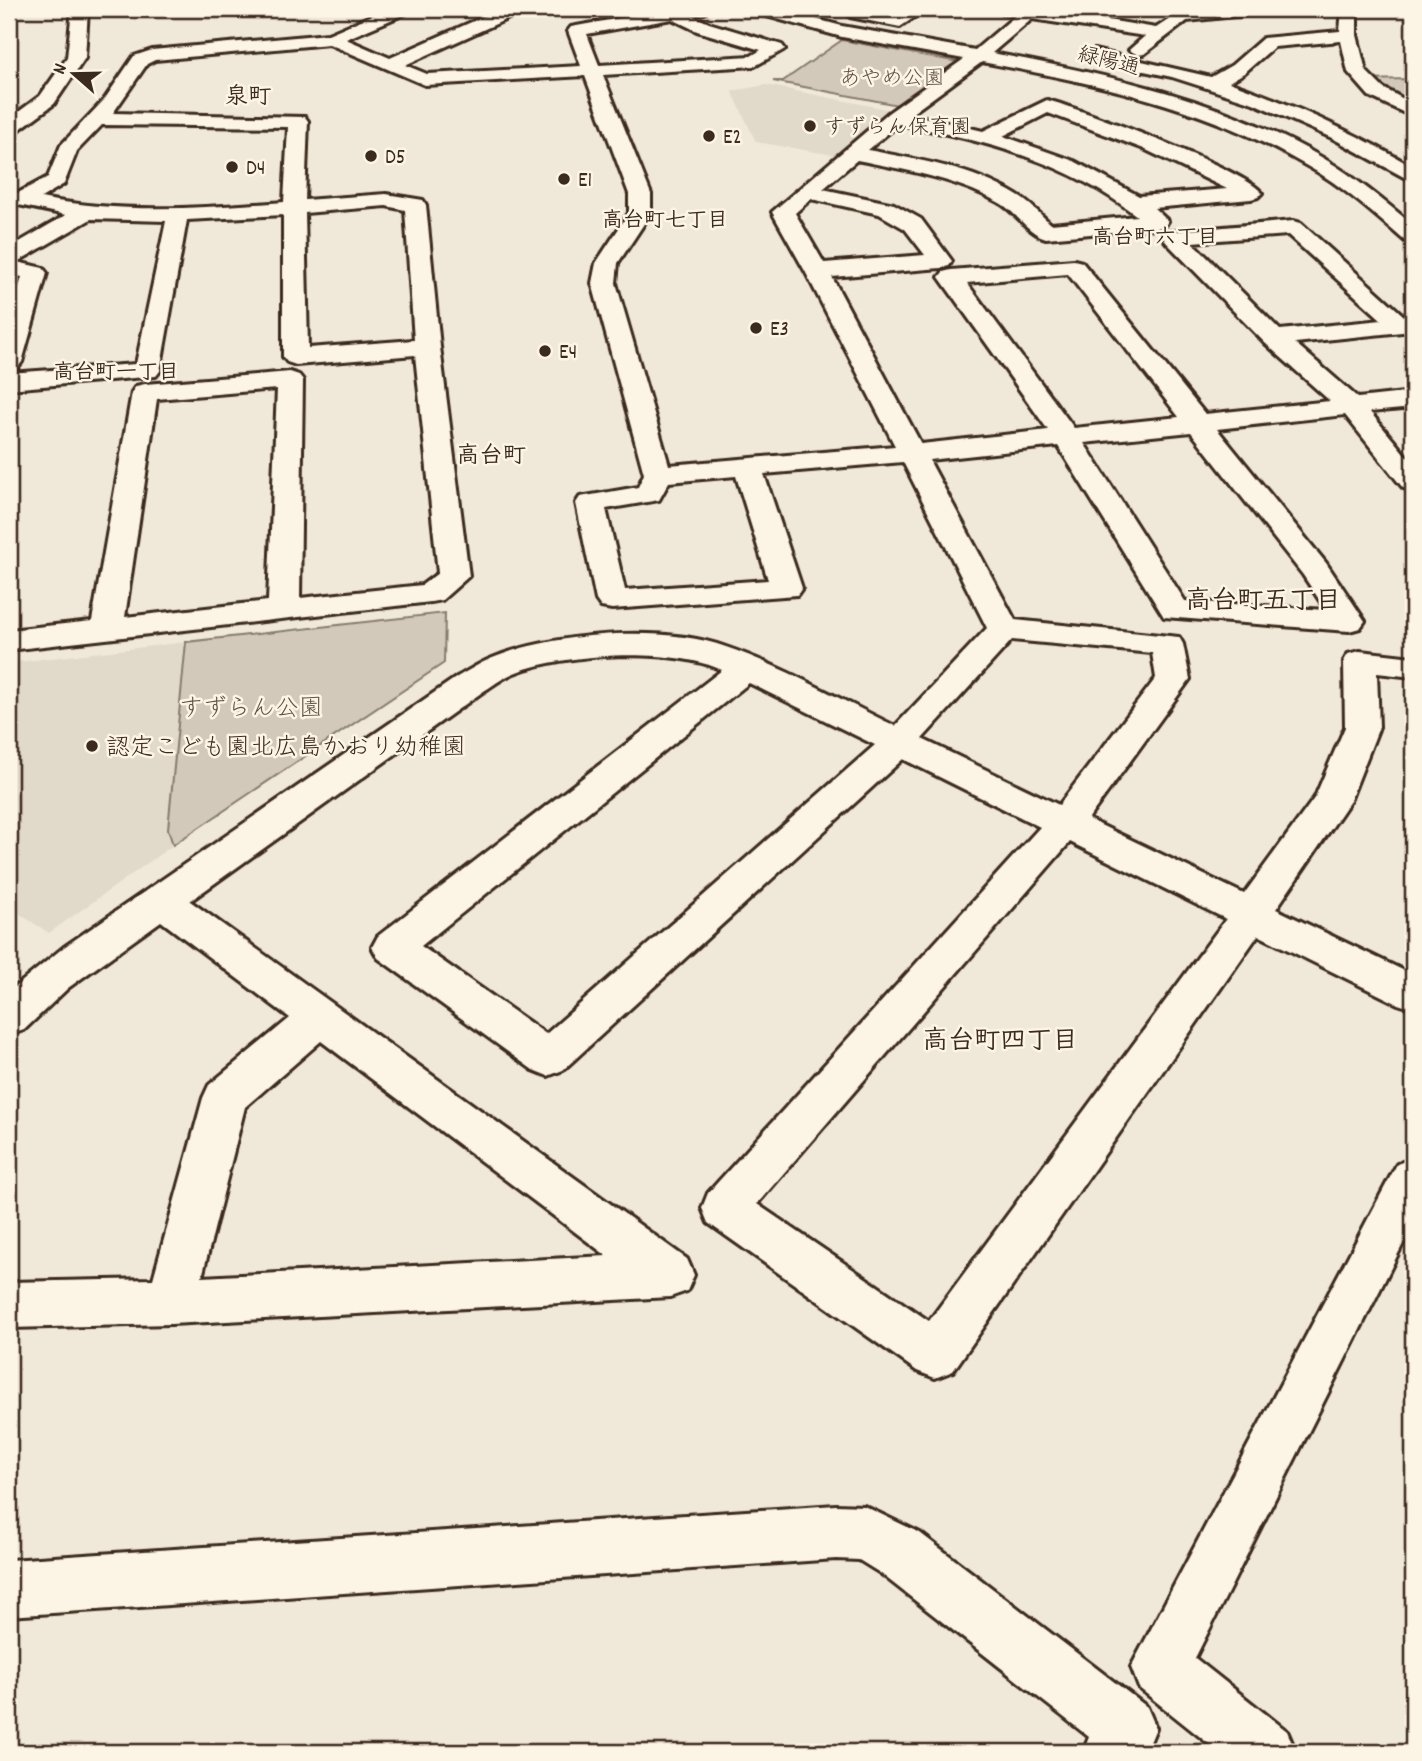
<svg xmlns="http://www.w3.org/2000/svg" width="1422" height="1761" font-family="Dekko,'Klee One',sans-serif">
  <style>
    .built { fill: #e1d9c9 }
    .green { fill: #d2c9ba; stroke: #867a6c; stroke-width: 2 }
    .lines { fill: none; stroke-linecap: round; stroke-linejoin: round }
    .minor-casing { stroke: #3b2a1e; stroke-width: 6 }
    .minor { fill: #fcf5e5; fill-rule: evenodd }
    .poi-dot { fill: #3b2a1e; stroke: #fcf5e5; stroke-width: 2.5 }
    .labels { text-anchor: middle; stroke-width: 5; stroke-linejoin: round; paint-order: stroke }
    .far-street-label { font-size: 21px; fill: #3b2a1e; stroke: #fcf5e5 }
    .far-park-label { font-size: 21px; fill: #615245; stroke: #fcf5e5 }
    .far-poi-label { font-size: 21px; fill: #3b2a1e; stroke: #fcf5e5; text-anchor: start }
    .far-neighbourhood-label { font-size: 21px; font-weight: bold; fill: #3b2a1e; stroke: #fcf5e5 }
    .far-quarter-label { font-size: 23px; font-weight: bold; fill: #3b2a1e; stroke: #fcf5e5 }
    .park-label { font-size: 24px; fill: #615245; stroke: #fcf5e5 }
    .poi-label { font-size: 24px; fill: #3b2a1e; stroke: #fcf5e5; text-anchor: start }
    .neighbourhood-label { font-size: 26px; font-weight: bold; fill: #3b2a1e; stroke: #fcf5e5 }
  </style>
  <rect width="100%" height="100%" fill="#f0e9d9"/>
  <filter id="ink" filterUnits="userSpaceOnUse"><feTurbulence type="fractalNoise" baseFrequency=".0143" numOctaves="2"/><feDisplacementMap in="SourceGraphic" scale="14" xChannelSelector="R" yChannelSelector="G"/><feConvolveMatrix kernelMatrix="1 2 1 2 8 2 1 2 1" color-interpolation-filters="sRGB"/></filter>
  <g filter="url(#ink)">
    <g class="built">
      <path d="M766,85L891,110L834,155L756,142L732,91Z"/>
      <path d="M186,642L168,829L173,845L49,933L9,907V663Z"/>
    </g>
    <g class="green">
      <path d="M842,40L969,64L908,107L773,81H783Z"/>
      <path d="M1411,79L1413,100L1397,103L1362,80Z"/>
      <path d="M445,613L444,663L173,845L168,829L186,642Z"/>
    </g>
    <g class="lines">
      <defs>
        <g id="minor">
          <path d="M72,9H88L85,58L54,104L16,132L9,134V119L40,96L67,58Z"/>
          <path d="M387,9H409L407,13L346,39L390,58L501,9H522L520,13L405,65L427,74L581,66L568,31L571,27L659,11V9H707L705,13L691,15L709,23L782,45L785,49L755,66L603,75L651,194V213L618,263L616,283L669,465L895,446L805,271L772,212L888,113L964,59L842,37L756,13L754,9H778L842,26L975,50L1015,16L1002,14L1001,9H1041L1156,28L1182,11L1263,9L1255,14L1187,21L1144,54L1138,55L1129,50L1145,36L1032,19L992,53C1106,74 1222,99 1323,158C1355,177 1384,201 1413,225V243L1405,241C1374,214 1343,186 1307,166C1208,107 1095,83 982,62L911,114L983,131L1047,100C1081,109 1246,170 1262,193L1258,197L1251,199L1154,208L1168,221L1165,226L1157,228L1046,238C1027,233 1016,211 998,202C954,178 905,170 857,160L823,189L894,204L921,219L952,261L949,266L941,268L832,277L921,444L1048,430L939,277L943,272L951,270L1074,260L1082,262L1205,414L1330,401L1265,343L1166,242L1163,237L1166,232L1293,221L1301,223L1413,324L1411,330L1402,332L1295,343L1358,398L1413,392V408L1370,412L1413,464V490L1403,488L1345,415L1217,429L1326,563L1365,621L1360,628L1349,631L1164,617L1058,446L929,460L1015,620L1179,637L1183,644L1190,679L1088,819L1244,894L1315,797L1345,727L1344,661L1348,654L1360,651L1413,657V677L1377,673L1379,727L1350,801L1276,909L1413,975V1009L1398,1004L1258,935L953,1371L935,1378L917,1371L708,1223L702,1208L708,1193L1040,827L903,759L563,1070L548,1076L533,1070L378,958L372,947L378,936L722,670C673,647 564,653 514,673C502,678 492,686 481,693L190,901L687,1259L694,1275L687,1291L670,1297L171,1324L9,1328V1282L153,1279L203,1098L209,1085L290,1018L161,921L68,988L24,1030L9,1035V992L64,947L457,677C468,671 478,664 490,659C551,633 663,624 726,647C782,666 841,700 895,726L987,628L903,462L764,474L802,588L797,595L612,609L601,607L596,600L576,503L580,497L638,487L644,474L592,283L596,263L629,213V194L585,76L425,85L329,44L155,60L147,64L113,113L305,117L308,121L305,200L386,194L423,200L426,205L440,347L469,576L442,600L431,602L9,650V630L92,621L132,392L136,386L145,384L290,372L299,375L303,380L300,598L422,585L438,573L415,355L296,365L287,362L283,357V215L187,220L160,371L156,376L9,389V373L136,364L166,221L91,219L17,262L43,268L47,273L22,362L18,367L9,370V321L22,277L9,274V248L66,215L9,203V191L18,193L48,177L61,145L104,100L134,56L152,50L328,34ZM672,19L697,31L761,50L751,56L599,65L587,34ZM1048,113L1144,149L1227,189L1139,196L1074,161L1003,136ZM899,124C983,140 1069,162 1137,216L1051,224C1040,214 1030,203 1018,196C974,168 918,160 868,150ZM102,125L288,127L284,202C203,208 120,214 41,198L64,184L77,151ZM811,199L879,214L905,229L925,255L824,263L795,213ZM386,206L405,210L414,340L308,348L305,213ZM1288,235L1382,320L1280,330L1192,242ZM1068,274L1179,417L1074,428L967,283ZM277,389L268,601L125,617L157,399ZM1191,432L1303,575L1326,610L1185,601L1084,443ZM736,476L768,580L625,590L606,509L659,500L669,482ZM1012,640L1152,653L1156,678L1059,805L922,739ZM749,683L875,745L546,1034L421,946ZM1070,842L1226,919L929,1321L757,1204ZM321,1041L607,1256L202,1277L245,1107Z"/>
          <path d="M850,9L897,16L908,9H927L900,27L850,17L848,13Z"/>
          <path d="M1342,9L1357,11V35L1366,71L1383,88L1413,104V117L1369,96L1348,72L1341,41L1274,47L1244,73L1229,82C1294,105 1354,132 1413,167V182L1332,138L1253,103L1172,77L1088,59L1085,55L1094,50L1211,77L1232,65L1263,38L1340,31Z"/>
          <path d="M1413,1158V1224L1195,1658L1287,1731L1296,1752H1219L1139,1688L1131,1667L1397,1164Z"/>
          <path d="M836,1505L864,1506L920,1533L1147,1707L1156,1728L1146,1752H1083L1089,1737L880,1573L859,1560L836,1559L9,1616V1560Z"/>
        </g>
      </defs>
      <use href="#minor" class="minor-casing"/>
      <use href="#minor" class="minor"/>
    </g>
  </g>
  <g class="poi-dot">
    <circle cx="810" cy="126" r="7"/>
    <circle cx="709" cy="136" r="7"/>
    <circle cx="371" cy="156" r="7"/>
    <circle cx="232" cy="167" r="7"/>
    <circle cx="564" cy="179" r="7"/>
    <circle cx="756" cy="328" r="7"/>
    <circle cx="545" cy="351" r="7"/>
    <circle cx="92" cy="746" r="7"/>
  </g>
  <g class="labels">
    <g class="far-street-label">
      <text transform="translate(1109 60) rotate(14)" y="7">緑陽通</text>
    </g>
    <g class="far-park-label">
      <text x="892" y="84">あやめ公園</text>
    </g>
    <g class="far-poi-label">
      <text x="824" y="133">すずらん保育園</text>
      <text x="723" y="143">E2</text>
      <text x="385" y="163">D5</text>
      <text x="246" y="174">D4</text>
      <text x="578" y="186">E1</text>
      <text x="770" y="335">E3</text>
      <text x="559" y="358">E4</text>
    </g>
    <g class="far-neighbourhood-label">
      <text x="665" y="226">高台町七丁目</text>
      <text x="1155" y="243">高台町六丁目</text>
      <text x="116" y="378">高台町一丁目</text>
    </g>
    <g class="far-quarter-label">
      <text x="248" y="103">泉町</text>
      <text x="491" y="462">高台町</text>
    </g>
    <g class="park-label">
      <text x="251" y="715">すずらん公園</text>
    </g>
    <g class="poi-label">
      <text x="106" y="754">認定こども園北広島かおり幼稚園</text>
    </g>
    <g class="neighbourhood-label">
      <text x="1263" y="608">高台町五丁目</text>
      <text x="1000" y="1048">高台町四丁目</text>
    </g>
  </g>
  <rect width="1422" height="1761" fill="none" stroke="#fcf5e5" stroke-width="35"/>
  <rect x="18" y="18" width="1387" height="1726" fill="none" stroke="#3b2a1e" stroke-width="2.5" filter="url(#ink)"/>
  <g transform="translate(74 74) rotate(290)" stroke="#fcf5e5" stroke-width="5" paint-order="stroke">
  <path d="M0-5L12 26L0 18L-12 26Z" fill="#3b2a1e"/>
  <text y="-10" font-size="19" font-weight="bold" text-anchor="middle" fill="#3b2a1e">N</text>
  </g>
</svg>
